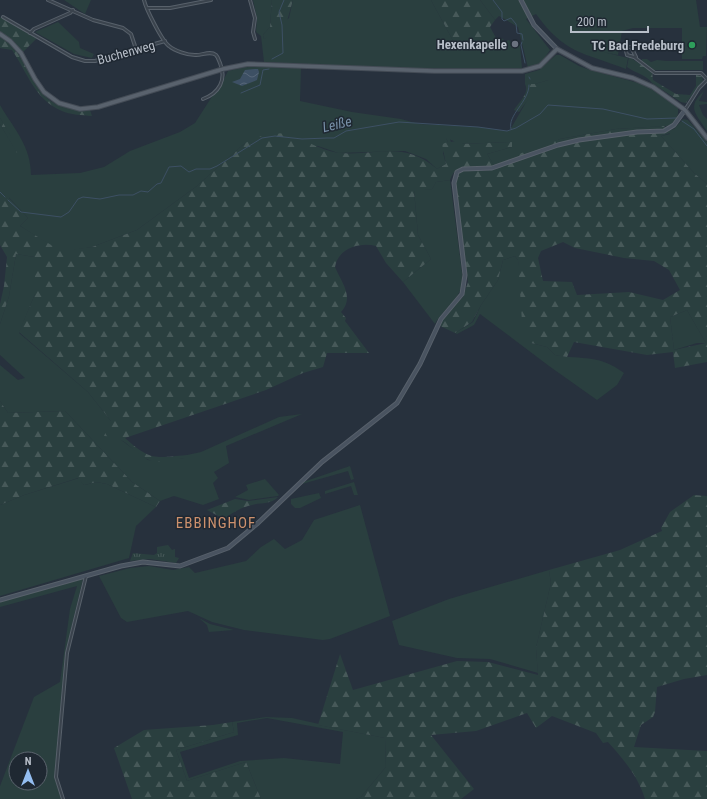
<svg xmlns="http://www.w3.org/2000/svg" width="707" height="799" font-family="'Roboto Condensed',sans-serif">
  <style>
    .grass { fill: #2a3f3f; fill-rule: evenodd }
    .forest { fill: url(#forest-firs); fill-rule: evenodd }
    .park { fill: url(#park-tufts) }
    .water { fill: url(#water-waves) }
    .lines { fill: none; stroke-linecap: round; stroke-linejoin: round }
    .stream { stroke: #3d5064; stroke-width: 1 }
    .street-casing { stroke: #58616b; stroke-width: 4 }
    .secondary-casing { stroke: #58616b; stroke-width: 5 }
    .primary-casing { stroke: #444c56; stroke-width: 5.5 }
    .street { stroke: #3a434d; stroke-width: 2 }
    .secondary { stroke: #495360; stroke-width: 3 }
    .primary { stroke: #59626d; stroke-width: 3.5 }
    .worship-dot { fill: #6b7280; stroke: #1f2832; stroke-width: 1.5 }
    .leisure-dot { fill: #2e9e5b; stroke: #1f2832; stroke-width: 1.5 }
    .labels { text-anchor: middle; stroke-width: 3; stroke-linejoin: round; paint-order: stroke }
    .poi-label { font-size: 13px; font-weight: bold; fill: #b7bec8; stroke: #1f2832; text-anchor: end }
    .street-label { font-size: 13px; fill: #b7bec8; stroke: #1f2832 }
    .water-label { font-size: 14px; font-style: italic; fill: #7991a9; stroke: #1f2832 }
    .quarter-label { font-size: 15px; letter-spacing: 1px; fill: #cd916d; stroke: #1f2832 }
  </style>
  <defs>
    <pattern id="forest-firs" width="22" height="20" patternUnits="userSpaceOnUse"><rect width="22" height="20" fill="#2a3f3f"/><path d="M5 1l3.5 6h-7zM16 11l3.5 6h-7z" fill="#475959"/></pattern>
    <pattern id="park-tufts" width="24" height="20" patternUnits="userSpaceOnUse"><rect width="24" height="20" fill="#2a3f3f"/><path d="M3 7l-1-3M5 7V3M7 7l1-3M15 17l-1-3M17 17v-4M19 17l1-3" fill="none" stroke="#475959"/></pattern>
    <pattern id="water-waves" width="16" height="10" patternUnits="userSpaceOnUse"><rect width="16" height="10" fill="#3d5064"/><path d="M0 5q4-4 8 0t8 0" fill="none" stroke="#576779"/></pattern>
  </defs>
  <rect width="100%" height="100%" fill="#27313d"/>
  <g class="grass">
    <path d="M64,0H91L85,14Z"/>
    <path d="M253,0H272L270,27L263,35L264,39L289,18L293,0H431L456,46L499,43L509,40L515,47L520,45L522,68H397L264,62L261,36L256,32L257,18Z"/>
    <path d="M480,0H696L700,27H707L706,56H703L702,59H682V28H633L622,31L618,55L603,52L628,58L626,69C582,52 565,54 536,14L526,19L550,50L542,62L528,68L518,27L499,16L495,20Z"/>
    <path d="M58,22L79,42L80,48L94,54L92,58L74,54L35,32Z"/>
    <path d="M556,55H560L579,66L590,70L646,85L678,107C679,116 676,123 667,126L616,129L560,139L496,169L487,154L512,147V142L461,144L446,138L448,142L443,153L446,164L437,169L426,159L405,151L338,153L318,146L245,143L197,186L137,230L92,247L61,252L20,226L28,218L0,188V124L17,152L19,151L0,118V105C14,129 31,146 31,175L80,173L104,167L130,151L180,132L195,123L220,84L221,85L228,71L250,66L301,68L300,101L352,112L401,119L419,124L478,127L507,131L510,130L529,97L549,80L535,84H525V74L539,70Z"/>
    <path d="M642,59H647L651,62L657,60L667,61H703V70H653L642,61Z"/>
    <path d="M704,91L699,101L707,102V104L699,105L703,115L707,119V131C696,114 686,107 704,91Z"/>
    <path d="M683,119L688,120L707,142V184L694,173L661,136L670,134L667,131L674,129Z"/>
    <path d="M450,180L463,280C461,299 444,308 435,324L403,282L431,259L418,235L414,190L432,189L436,182Z"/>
    <path d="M16,254L35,257V294L19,333L88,392L111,421L116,436L148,460L159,461L184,458L187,461V455L201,452L279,417L302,414L226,446L229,463L214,472L218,478L213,483L219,499L203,505L174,496L160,501L132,482L65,411L8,413L0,401V365L18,380L25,378L0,355V324L9,296Z"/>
    <path d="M515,256L518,260L531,343L547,347L555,355C583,360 599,354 624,373L617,385L597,400L549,366L480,314L474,325L457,334L455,333L473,322L481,305L498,280L503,260Z"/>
    <path d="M687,310L706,343H697L674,350L670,317Z"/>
    <path d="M350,466L354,479L351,480L348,471L302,484L303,482Z"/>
    <path d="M79,478L84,485L97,482L107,484L156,507L136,526L129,558L0,596V505L24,495Z"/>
    <path d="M265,479L279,495L278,496L249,500L235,497L248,490L246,485Z"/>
    <path d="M354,482L358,495H354L351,486L325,494V491Z"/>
    <path d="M319,493L321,498L300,508H295L291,504V499Z"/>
    <path d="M360,505L390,616L330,639L323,640L244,630L212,622L188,611L127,622L121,618L99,576L130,568L149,566L173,570L189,567L195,573L246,561L261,547L274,539L285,549L302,540L314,520Z"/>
    <path d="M549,570L551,583L536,648L538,673L490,659L457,658L399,645L392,621L449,599Z"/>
    <path d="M83,579L66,650L55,773L57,785L62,799H0V786L34,697L60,682L70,609L77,586L0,607V602ZM16,759H40V783H16Z"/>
    <path d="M199,618L210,624L234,630L209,632L207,625Z"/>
    <path d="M266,717L292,718L319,724V725L385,738L386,767L361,797L356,799H261L246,762L187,781L176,750L234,732L232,722ZM267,718L343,732L340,764L284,758L240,761L189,778L180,752L238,735L237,723Z"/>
  </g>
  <g class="forest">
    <path d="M272,0H293L285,28L264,39L263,35L270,27Z"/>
    <path d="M431,0H480L495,20L490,27L496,38L504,39L499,43L456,46Z"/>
    <path d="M0,17L37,38L22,53C37,90 45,111 90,110L92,116C83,115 70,115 62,111C35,100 27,72 12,50L0,48Z"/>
    <path d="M629,57L652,71L653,80L676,94L690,95L696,86V75L702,76L703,81L686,103L681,102L652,83C647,75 635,73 627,67Z"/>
    <path d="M549,80V84C535,90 528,99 519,112L514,110C519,102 530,93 525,84H535Z"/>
    <path d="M0,118L20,151L17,153L0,124Z"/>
    <path d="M664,126L670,133L661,136L694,173L707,184V362L675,368L673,352L647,355L574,342L567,357L555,355L547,347L531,343L522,322L518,260L515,256L503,260L498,280L481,305L472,322L455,333L438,325L445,314L463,297L468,282L454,182L458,172C470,168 482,173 496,169L497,162L560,139L616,129ZM563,242L575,248L624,258L654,261L669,270L680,290L663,300L629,292L577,295L572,282L543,281L538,258L541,251ZM687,310L706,343L674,350L670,317Z"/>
    <path d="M288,133C302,139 325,152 340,153C379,156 403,140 437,169L446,164L442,144L448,142L446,138L449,137L451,142L460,140L461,144L512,142V147L487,154L495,167C477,170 457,159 450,180L436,182L432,189L414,191L418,235L431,259L403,282L386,263L376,246C360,242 338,248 335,267C341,282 355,297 341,312L346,318L345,321L369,353H327L323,367L303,373L266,390L125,438C151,461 154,458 187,455V461H185L184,458C173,460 157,465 147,459C129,450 128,437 104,436L111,421L88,392L19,332L35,294V257L16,254L9,296L0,324V304L4,286L7,257L0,245V188L10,189L9,198L28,218L20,226L61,251L92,247L137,230L197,186L245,143L266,134Z"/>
    <path d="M0,401L8,413L65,411L132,482L160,501L156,507L107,484L97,482L84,485L78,478L24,495L0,505Z"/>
    <path d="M694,495L707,496V675L684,679L657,687L655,712L653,717L641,725L634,747L707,751V799H645C638,776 624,760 608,742L603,743L596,733L552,716L536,728L527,713L476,731L431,735L474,789L461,799H356L361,797L386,767L385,738L318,725L340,654L353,690L457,661L488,662L538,675L536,648L551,583L549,570L620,550L662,531L661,528L670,512Z"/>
    <path d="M278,497C270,505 262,502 252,505C240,508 233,512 224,519L207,510L235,499L248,501Z"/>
    <path d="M232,722L234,732L176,750L187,781L246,762L261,799H132L114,748L144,730L213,725Z"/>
  </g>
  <path class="park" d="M168,545L172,550L175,549V557L179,558L176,563L150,559L130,561L133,553L154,555L157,553V547Z"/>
  <path class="water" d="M255,69H258L259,72L257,80L242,86L232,82L240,79L245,70Z"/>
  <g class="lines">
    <g class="stream">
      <path d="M493,0L502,12V19L504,21L511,18L516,24L517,33L522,34L523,40"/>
      <path d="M522,42L521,45L525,63"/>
      <path d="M272,59L283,53L282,25L279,12L284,0"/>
      <path d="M529,77L530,79"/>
      <path d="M241,93L260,85L263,70L269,69"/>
      <path d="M682,121L694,129L707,146"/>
      <path d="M511,129C507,115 529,102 529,85"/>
      <path d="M0,192L5,197"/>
      <path d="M8,200L21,212L61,217L69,212L78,199L83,197L100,199L119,195H133L141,191L148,192L157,184L161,183L169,167L181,166L189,172L196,169H210L217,166L262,138L275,136L302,139L327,138H334L346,131L399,122L478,127L507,131L516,128L540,114L548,105L603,109L647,119L676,118"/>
    </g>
    <defs>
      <g id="street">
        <path d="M48,0L93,20L123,28L131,34L136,49"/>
        <path d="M144,0C146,9 162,41 169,46C175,51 187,55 195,55C201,56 210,50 216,55C218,57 219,61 220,63C227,80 219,93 203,99"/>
        <path d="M250,0L255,18L253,32L255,39"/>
        <path d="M147,8H170L211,0"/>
        <path d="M3,17L72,57L85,61H95L165,41"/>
        <path d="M30,33L34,29L70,13L73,10"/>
        <path d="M636,57L631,47H625L627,55L634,57L655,73H701L707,79"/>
        <path d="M685,110L699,88L707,80"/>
        <path d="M63,799L56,777L67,653L86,576"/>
      </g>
      <g id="secondary">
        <path d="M521,0L534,25L557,49"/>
        <path d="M0,600L121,566L143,562L180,566L228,548L258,523L322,462L397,403L420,364L441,319L462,294L465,275L454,183L457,172L463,169L492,168L558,145L579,140L637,132L664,131L674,125L685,110"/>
      </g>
      <path id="primary" d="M0,34L10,41L21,53L35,79L44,92L59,103L80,109L98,107L223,69L248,64L434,71H522L540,66L557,49L592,68L633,78L653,87L685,110L707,138"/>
    </defs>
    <use href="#street" class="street-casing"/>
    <use href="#secondary" class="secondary-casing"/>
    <use href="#primary" class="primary-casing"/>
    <use href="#street" class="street"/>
    <use href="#secondary" class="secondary"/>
    <use href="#primary" class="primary"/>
  </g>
  <circle class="worship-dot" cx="515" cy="44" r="4"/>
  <circle class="leisure-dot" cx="692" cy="45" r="4"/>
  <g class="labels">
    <g class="poi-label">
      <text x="507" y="49">Hexenkapelle</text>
      <text x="684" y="50">TC Bad Fredeburg</text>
    </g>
    <g class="street-label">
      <text transform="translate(126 52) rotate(-15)" y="5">Buchenweg</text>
    </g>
    <g class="water-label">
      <text transform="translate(337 124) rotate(-13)" y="5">Leiße</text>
    </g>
    <g class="quarter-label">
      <text x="216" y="528">EBBINGHOF</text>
    </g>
  </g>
  <g transform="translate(28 771)"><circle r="19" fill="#1f2832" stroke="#5c646e"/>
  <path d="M0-3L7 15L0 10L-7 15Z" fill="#94bdf0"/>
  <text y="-6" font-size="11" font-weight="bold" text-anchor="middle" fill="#b7bec8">N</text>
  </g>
  <path d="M571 26v6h77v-6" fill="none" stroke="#b7bec8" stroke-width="2"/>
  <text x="577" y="26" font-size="12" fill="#b7bec8" stroke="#1f2832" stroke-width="3" paint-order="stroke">200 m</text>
</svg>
